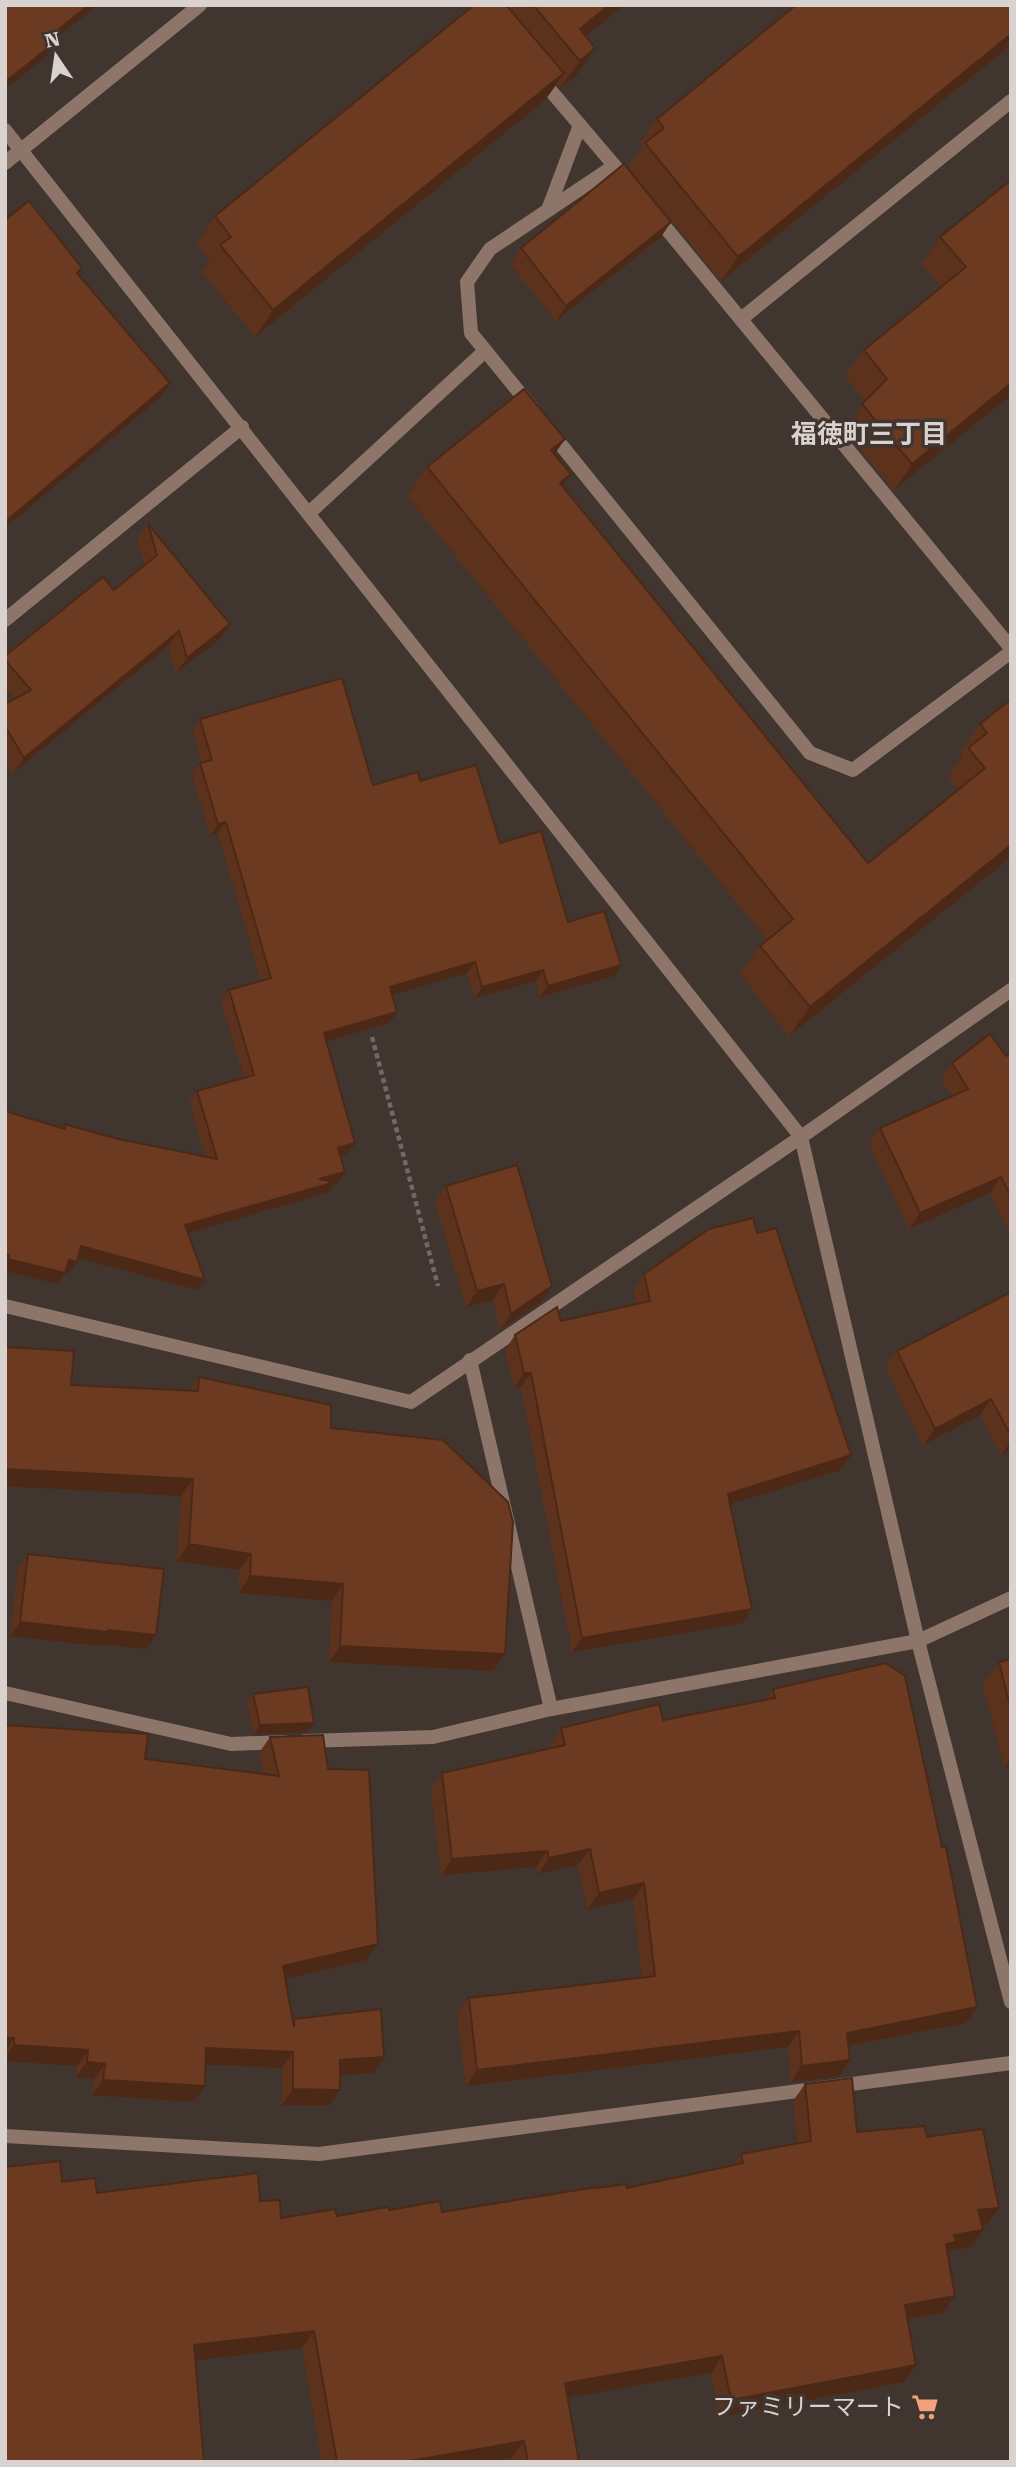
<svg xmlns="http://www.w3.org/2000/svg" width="1016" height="2467" font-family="'Roboto Serif','Noto Sans JP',serif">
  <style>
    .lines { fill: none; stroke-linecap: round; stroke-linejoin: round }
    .path { stroke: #736964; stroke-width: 4.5; stroke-dasharray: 5 3.5; stroke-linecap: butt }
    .lane { stroke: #8e756a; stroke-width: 14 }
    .street { stroke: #8e756a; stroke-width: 14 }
    .wall { fill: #5d321c }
    .shaded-wall { fill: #4c2917 }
    .building { fill: #6c3a21; stroke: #4c2917; stroke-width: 2 }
    .labels { text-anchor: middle; stroke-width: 7; stroke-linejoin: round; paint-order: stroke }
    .poi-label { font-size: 24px; fill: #d9d2ce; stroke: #40352f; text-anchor: end }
    .neighbourhood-label { font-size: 26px; font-weight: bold; fill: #d9d2ce; stroke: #40352f }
  </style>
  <rect width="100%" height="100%" fill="#40352f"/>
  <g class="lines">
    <path class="path" d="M372,1037L438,1286"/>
    <g class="lane">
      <path d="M539,77L619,171"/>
      <path d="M548,210L580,125"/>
      <path d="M656,216L1011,648"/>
      <path d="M741,319L1011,101"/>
      <path d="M532,408L471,333L467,282L490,249L614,166"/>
      <path d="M549,430L810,753L853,770L1011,652"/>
    </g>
    <g class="street">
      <path d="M5,130L801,1137L918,1641L1011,2002"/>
      <path d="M5,163L200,5"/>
      <path d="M309,513L485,351"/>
      <path d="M5,620L242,427"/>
      <path d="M5,1306L411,1402L801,1137L1011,990"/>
      <path d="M470,1360L551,1709"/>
      <path d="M5,1693L231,1744L285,1742"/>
      <path d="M305,1741L433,1737L551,1709L918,1641L1011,1598"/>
      <path d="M5,2136L319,2154L1011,2063"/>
    </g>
  </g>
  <g class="wall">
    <path d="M474,5H624L586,36L595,48L576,76L560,88L557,84L545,100L255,337L202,272L210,260L197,243L215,216Z"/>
    <path d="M1011,5V45L721,281L628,168L643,146L640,143L657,119Z"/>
    <path d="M1011,180V395L894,490L844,430L865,401L845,376L864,350L941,287L922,263L940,237Z"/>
    <path d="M671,222L660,238L556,321L510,264L521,248Z"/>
    <path d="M554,455L562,486L868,863L959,790L948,777L963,757L960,753L980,724L1011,699V857L789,1036L740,974L760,946L767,940L407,496L427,467Z"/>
    <path d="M148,524L220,639L176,673L168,646L13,773L5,759V704L15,699L5,687V656L114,590L145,564L137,539Z"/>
    <path d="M200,719L373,785L420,781L500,843L614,976L540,997L536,981L475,998L467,973L392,995L390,1023L326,1041L348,1153L340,1156L345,1172L338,1183L334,1184L327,1193L188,1233L198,1290L78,1258L69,1273L65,1272L57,1284L5,1271V1111L61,1128L64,1124L118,1139L205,1156L189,1102L197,1091L244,1078L221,1001L229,990L261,981L218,833L210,835L192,774L200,763H202L193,730Z"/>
    <path d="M1011,1053V1235L990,1193L909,1229L869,1144L880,1128L952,1096L941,1079L952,1063L1006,1056Z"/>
    <path d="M446,1186L541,1302L500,1330L493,1300L466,1307L435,1201Z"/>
    <path d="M757,1233L851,1455L841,1470L730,1504L752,1609L742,1623L572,1652L521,1387H514L505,1350L515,1335L561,1321L637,1303L634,1289L644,1274Z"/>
    <path d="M1011,1292V1450L1001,1455L980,1415L923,1445L886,1367L897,1351Z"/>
    <path d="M199,1377L331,1428L505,1654L493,1671L329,1662L332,1601L239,1593V1570L177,1561L181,1496L71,1385L189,1391Z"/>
    <path d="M28,1554L146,1649L100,1644L98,1646L10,1636L18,1568Z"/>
    <path d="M1011,1659V1767L1004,1768L983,1685L999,1662Z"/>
    <path d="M773,1689L966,2023L849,2046L839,2076L791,2082L788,2047L466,2086L457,2014L469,1998L642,1977L633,1899L588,1909L578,1865L538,1874L536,1867L441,1875L431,1789L442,1773L551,1748L550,1744L561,1728L663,1720L765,1700Z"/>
    <path d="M253,1694L308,1732L254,1734L247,1703Z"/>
    <path d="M5,1725L145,1759L264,1774L259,1753L270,1737L328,1769L367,1960L286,1979L293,2021L294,2019L384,2057L373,2073L340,2075L329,2106L282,2105V2068L205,2064V2086L193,2102L92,2095L94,2079L76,2077L77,2066L5,2061Z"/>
    <path d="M805,2084L857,2132L927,2137L999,2208L987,2225L982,2226L983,2230L971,2247L949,2251L948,2253L943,2313L908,2320L904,2382L719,2417L711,2373L567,2397L579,2462H513L512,2458L489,2462H322L302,2348L195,2360L62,2182L97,2193L260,2201L281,2218L337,2216L389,2210L442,2212L597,2188H627L734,2165L741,2154L798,2143L793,2101Z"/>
  </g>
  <g class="shaded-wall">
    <path d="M89,5H97L42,50L53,34Z"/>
    <path d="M609,5H624L570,49L580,29Z"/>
    <path d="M1011,34V45L721,281L738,257Z"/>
    <path d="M58,40L47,56L5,89V82Z"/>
    <path d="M595,48L576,76L560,88L580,61Z"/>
    <path d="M564,73L545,100L255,337L273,310Z"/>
    <path d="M671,222L660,238L556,321L566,306Z"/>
    <path d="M170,383L160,398L5,528V522Z"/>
    <path d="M1011,383V395L894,490L912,464Z"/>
    <path d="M565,439L545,468L551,450Z"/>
    <path d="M571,474L551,503L560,483Z"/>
    <path d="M230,624L220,639L176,673L187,658Z"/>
    <path d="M179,631L168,646L13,773L24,758Z"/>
    <path d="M226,822L218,833L210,835L218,824Z"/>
    <path d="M1011,845V857L789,1036L810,1007Z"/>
    <path d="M475,962L467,973L382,998L390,987Z"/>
    <path d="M621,965L614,976L540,997L548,986Z"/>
    <path d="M543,970L536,981L475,998L482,987Z"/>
    <path d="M397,1012L390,1023L316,1044L324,1033Z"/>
    <path d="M355,1143L348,1153L330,1159L338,1148Z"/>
    <path d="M345,1172L338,1183L334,1184L327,1193L178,1236L185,1225L319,1179Z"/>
    <path d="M1001,1177L990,1193L909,1229L920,1213Z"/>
    <path d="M81,1246L205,1280L198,1290L74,1257Z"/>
    <path d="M8,1259L65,1273L57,1284L5,1271V1264Z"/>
    <path d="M69,1260L77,1262L69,1273L62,1271Z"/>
    <path d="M504,1284L493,1300L466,1307L477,1291Z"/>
    <path d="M552,1286L541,1302L500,1330L511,1314Z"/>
    <path d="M524,1373H531L521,1387H514Z"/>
    <path d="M991,1399L980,1415L923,1445L935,1429Z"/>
    <path d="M1011,1441V1450L1001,1455Z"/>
    <path d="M851,1455L841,1470L718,1508L728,1494Z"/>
    <path d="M5,1469L193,1479L181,1496L5,1486Z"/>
    <path d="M189,1544L251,1554L239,1570L177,1561Z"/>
    <path d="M250,1576L343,1584L332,1601L239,1593Z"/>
    <path d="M752,1609L742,1623L572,1652L582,1638Z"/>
    <path d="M20,1622L108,1630L156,1635L146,1649L100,1644L98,1646L10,1636Z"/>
    <path d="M340,1646L505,1654L493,1671L329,1662Z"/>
    <path d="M314,1723L308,1732L254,1734L260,1725Z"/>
    <path d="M1011,1759V1767L1004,1768Z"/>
    <path d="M590,1849L578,1865L538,1874L549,1858Z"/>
    <path d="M547,1851L536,1867L441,1875L452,1859Z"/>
    <path d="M644,1883L633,1899L588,1909L599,1893Z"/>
    <path d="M378,1944L367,1960L272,1982L283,1966Z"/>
    <path d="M977,2007L966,2023L836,2048L847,2033Z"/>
    <path d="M799,2031L788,2047L466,2086L477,2070Z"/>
    <path d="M5,2038H14L5,2051Z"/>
    <path d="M14,2045L88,2050L77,2066L5,2061V2057Z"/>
    <path d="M206,2048L293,2052L282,2068L195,2064Z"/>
    <path d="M384,2057L373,2073L329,2076L340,2060Z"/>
    <path d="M850,2060L839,2076L791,2082L802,2066Z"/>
    <path d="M87,2062L105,2064L94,2079L76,2077Z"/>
    <path d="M103,2080L205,2086L193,2102L92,2095Z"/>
    <path d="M293,2089L340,2090L329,2106L282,2105Z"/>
    <path d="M999,2208L987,2225L966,2227L978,2210Z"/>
    <path d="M983,2230L971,2247L949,2251L944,2259L946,2244L954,2235Z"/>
    <path d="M955,2296L943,2313L893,2322L905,2305Z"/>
    <path d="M314,2331L302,2348L182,2362L194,2345Z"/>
    <path d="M722,2356L711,2373L553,2400L565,2383Z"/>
    <path d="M916,2365L904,2382L719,2417L731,2400Z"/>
    <path d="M524,2441L512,2458L489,2462H404Z"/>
  </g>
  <g class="building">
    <path d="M5,5H89L53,34L58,40L5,82Z"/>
    <path d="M474,5H506L564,73L273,310L220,245L231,237L215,216Z"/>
    <path d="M533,5H609L580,29L595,48L580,61Z"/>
    <path d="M796,5H1011V34L738,257L645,143L664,128L657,119Z"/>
    <path d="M624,164L671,222L566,306L521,248Z"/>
    <path d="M1011,180V383L912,464L862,404L887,379L864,350L966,267L940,237Z"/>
    <path d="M29,201L82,268L77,273L170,383L5,522V220Z"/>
    <path d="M524,389L565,439L551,450L571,474L560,483L868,863L985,768L968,748L987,733L980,724L1011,699V845L810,1007L760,946L793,919L427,467Z"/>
    <path d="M148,524L230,624L187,658L179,631L24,758L5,726V704L31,690L5,660V656L103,577L114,590L157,555Z"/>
    <path d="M342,678L373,785L418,772L420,781L476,765L500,843L541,831L568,922L604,911L621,965L548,986L543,970L482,987L475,962L390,987L397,1012L324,1033L355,1143L338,1148L345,1172L319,1179L335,1182L185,1225L205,1280L81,1246L77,1262L69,1260L65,1273L8,1259L9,1255H5V1111L65,1129L64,1124L118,1139L217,1159L197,1091L254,1075L229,990L271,978L226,822L218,824L200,763L212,760L200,719Z"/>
    <path d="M990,1034L1006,1056L1011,1053V1197L1001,1177L920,1213L880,1128L968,1089L952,1063Z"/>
    <path d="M517,1165L552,1286L511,1314L504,1284L477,1291L446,1186Z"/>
    <path d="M753,1218L757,1233L776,1228L851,1455L728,1494L752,1609L582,1638L531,1373H524L515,1335L557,1307L561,1321L650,1301L644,1274L709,1229Z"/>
    <path d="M1011,1292V1436L991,1399L935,1429L897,1351Z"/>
    <path d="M5,1347L74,1351L71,1385L198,1391L199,1377L331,1405V1428L443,1440L508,1502L513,1522L505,1654L340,1646L343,1584L250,1576L251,1554L189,1544L193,1479L5,1469Z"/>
    <path d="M28,1554L164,1569L156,1635L108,1630V1632L20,1622Z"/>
    <path d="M1011,1659V1710L999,1662Z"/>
    <path d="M886,1663L905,1676L942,1847H946L977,2007L847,2033L850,2060L802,2066L799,2031L477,2070L469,1998L655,1976L644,1883L599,1893L590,1849L549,1858L547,1851L452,1859L442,1773L565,1745L561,1728L659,1704L663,1720L775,1698L773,1689Z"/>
    <path d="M308,1687L314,1723L260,1725L253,1694Z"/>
    <path d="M5,1725L148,1734L145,1759L279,1776L270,1737L323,1735L328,1769L369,1770L378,1944L283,1966L294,2027V2019L381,2009L384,2057L340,2060V2090L293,2089V2052L206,2048L205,2086L103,2080L105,2064L87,2062L88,2050L14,2045V2038H5Z"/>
    <path d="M852,2078L857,2132L924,2126L927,2137L983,2129L999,2208L978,2210L983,2230L954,2235L956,2242L946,2244L955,2296L905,2305L916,2365L731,2400L722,2356L565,2383L579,2462H528L524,2441L404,2462H337L314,2331L194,2345L204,2462H5V2167L60,2161L62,2182L95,2178L97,2193L258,2173L260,2201L280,2200L281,2218L335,2209L337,2216L388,2207L389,2210L440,2201L442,2212L597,2187V2188L626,2184L627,2188L743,2163L741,2154L811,2141L805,2084Z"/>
  </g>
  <defs>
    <symbol id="supermarket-bare" viewBox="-9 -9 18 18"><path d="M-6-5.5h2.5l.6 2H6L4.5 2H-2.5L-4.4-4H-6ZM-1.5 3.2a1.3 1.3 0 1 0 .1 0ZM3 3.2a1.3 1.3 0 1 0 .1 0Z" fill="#f1a17c" stroke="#40352f" stroke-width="2.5" paint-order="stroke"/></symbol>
  </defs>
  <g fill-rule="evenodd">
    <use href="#supermarket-bare" x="906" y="2388" width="38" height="38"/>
  </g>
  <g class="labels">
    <g class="poi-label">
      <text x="904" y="2415">ファミリーマート</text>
    </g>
    <g class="neighbourhood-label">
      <text x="869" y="443">福徳町三丁目</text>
    </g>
  </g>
  <rect width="1016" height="2467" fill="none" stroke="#d9d2ce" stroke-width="14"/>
  <g transform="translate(56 56) rotate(347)" stroke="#40352f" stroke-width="5" paint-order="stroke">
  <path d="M0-5L12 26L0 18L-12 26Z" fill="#d9d2ce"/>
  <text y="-10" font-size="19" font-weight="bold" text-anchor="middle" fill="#d9d2ce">N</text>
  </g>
</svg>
